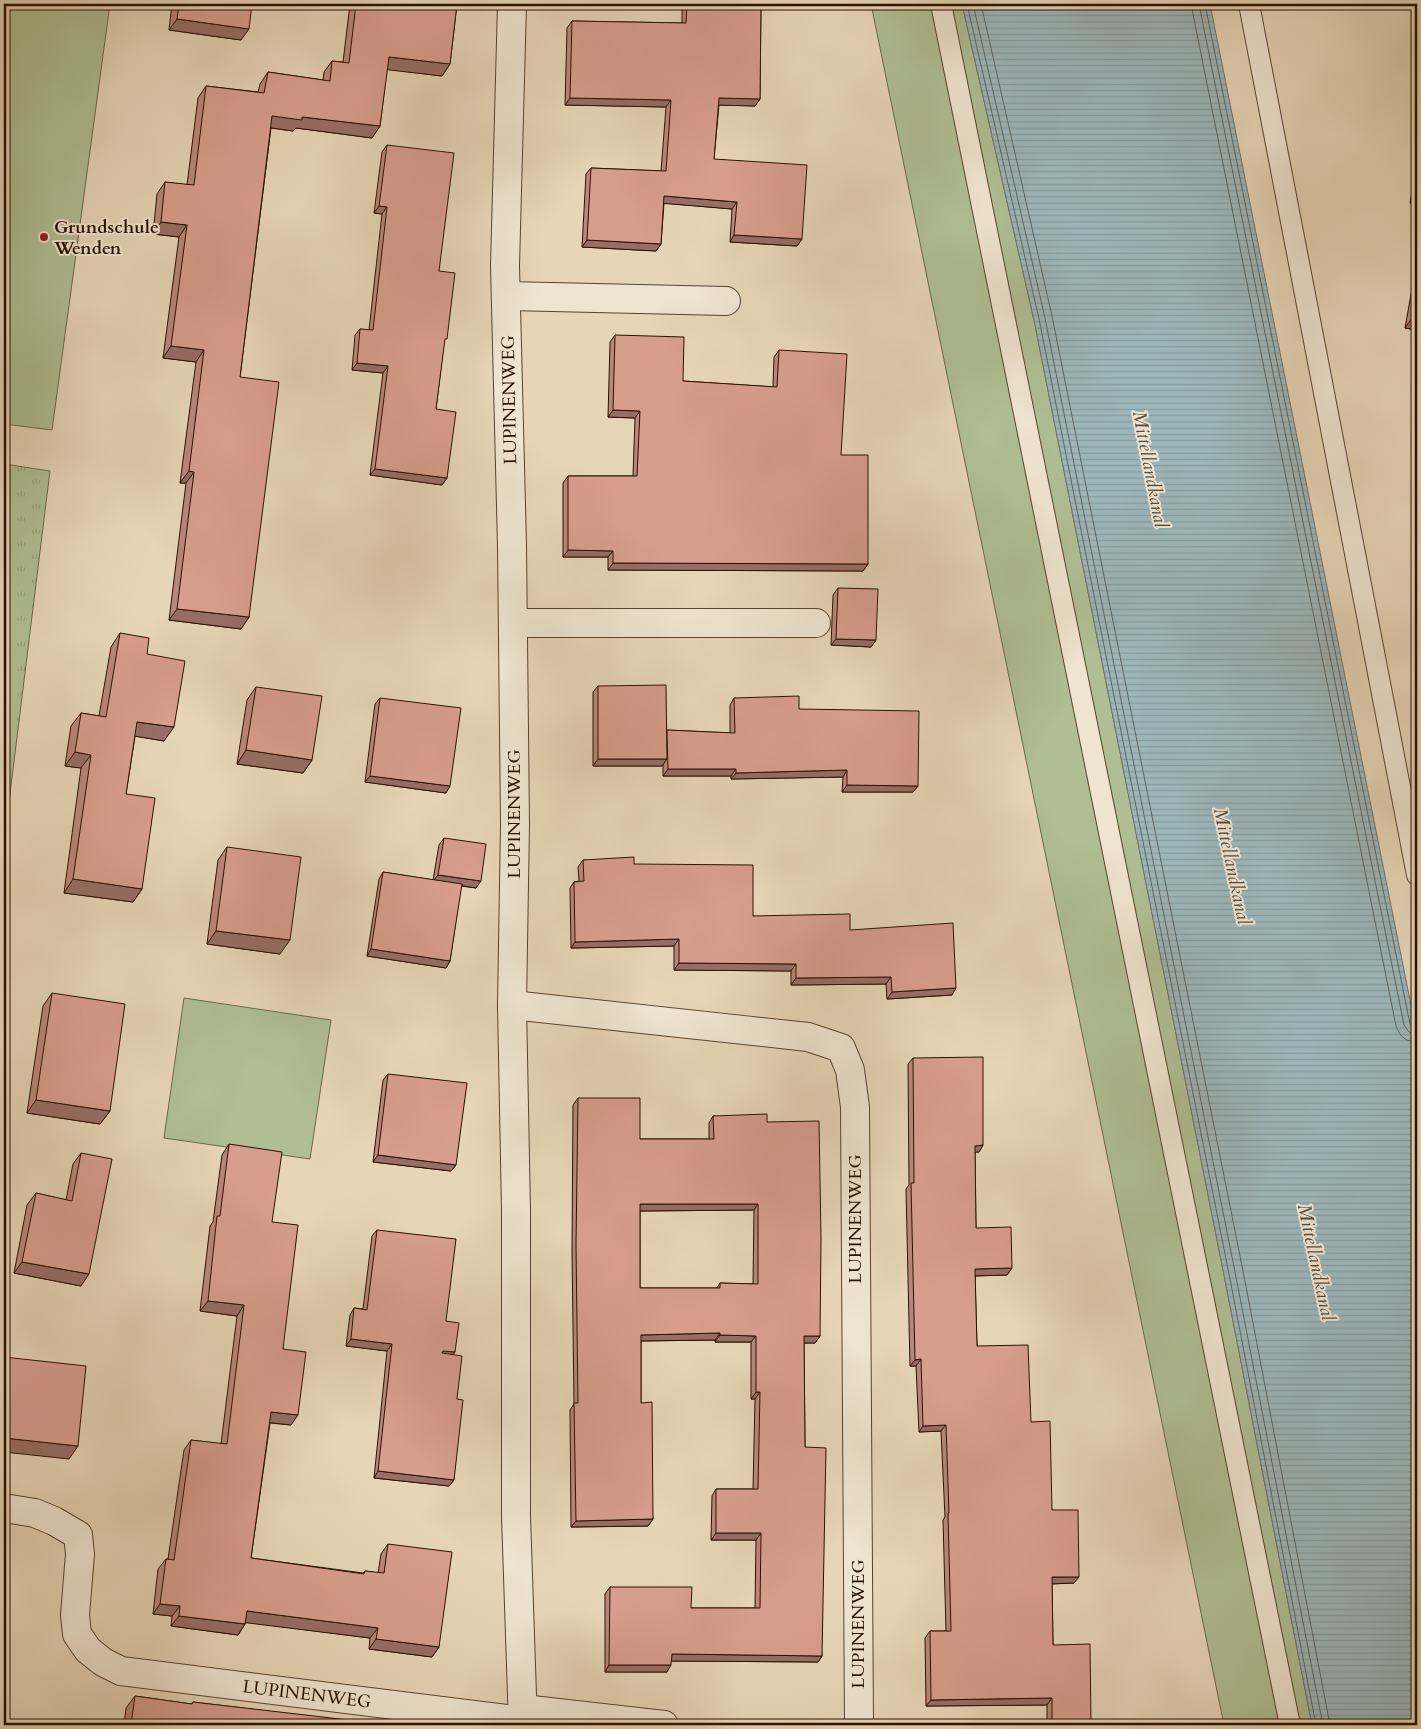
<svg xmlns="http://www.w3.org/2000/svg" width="1421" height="1729" font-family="Cardo,serif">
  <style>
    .green { fill: #afbe93; stroke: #6d684a }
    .park { fill: url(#park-tufts); stroke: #6d684a }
    .water { fill: url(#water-rules); stroke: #6f7470 }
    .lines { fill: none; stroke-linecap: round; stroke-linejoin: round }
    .shore { stroke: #64645d; stroke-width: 1 }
    .service-casing { stroke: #5a422e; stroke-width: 22 }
    .minor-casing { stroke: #5a422e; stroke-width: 30 }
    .service { stroke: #efe4d0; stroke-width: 20 }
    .minor { stroke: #efe4d0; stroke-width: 28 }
    .wall { fill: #b98779; stroke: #2b1100; fill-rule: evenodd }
    .shaded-wall { fill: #966e63; stroke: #2b1100 }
    .building { fill: #d79d8d; stroke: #2b1100; fill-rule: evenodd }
    .poi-dot { fill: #8f2418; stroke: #efe4d0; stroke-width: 2 }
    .labels { text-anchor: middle; stroke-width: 4; stroke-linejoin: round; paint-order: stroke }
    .poi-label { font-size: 18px; font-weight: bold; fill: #2b1100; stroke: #efe4d0; text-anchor: start }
    .street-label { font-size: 18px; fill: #2b1100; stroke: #efe4d0 }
    .water-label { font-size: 19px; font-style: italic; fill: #534b41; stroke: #efe4d0 }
  </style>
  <defs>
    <pattern id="park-tufts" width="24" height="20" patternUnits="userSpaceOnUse" patternTransform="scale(1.25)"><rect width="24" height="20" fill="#afbe93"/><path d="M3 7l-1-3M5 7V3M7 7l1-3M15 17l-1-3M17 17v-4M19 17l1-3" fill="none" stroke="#97a27d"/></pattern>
    <pattern id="water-rules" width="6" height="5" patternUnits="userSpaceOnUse" patternTransform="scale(1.25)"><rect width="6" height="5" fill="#9cb6ba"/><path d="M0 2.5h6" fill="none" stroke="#879b9e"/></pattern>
  </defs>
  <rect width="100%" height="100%" fill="#e6d5b7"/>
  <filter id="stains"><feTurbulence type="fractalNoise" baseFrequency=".004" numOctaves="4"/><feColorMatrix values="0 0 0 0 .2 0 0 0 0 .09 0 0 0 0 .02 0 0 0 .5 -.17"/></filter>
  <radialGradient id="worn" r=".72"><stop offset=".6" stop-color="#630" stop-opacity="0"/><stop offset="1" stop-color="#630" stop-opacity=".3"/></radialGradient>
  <g class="green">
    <path d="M4,4H110L52,430L4,424Z"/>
    <path d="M871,4H962L1034,320L1224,1275L1312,1725H1224Z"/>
    <path d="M184,998L331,1020L310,1159L164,1138Z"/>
  </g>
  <path class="park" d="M4,464L50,471L4,842Z"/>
  <path class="water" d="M962,4H1210L1417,1035V1725H1312L1224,1275L1034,320Z"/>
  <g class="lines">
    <g class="shore">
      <path d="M967,4L1039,319L1229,1274L1316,1725"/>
      <path d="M973,4L1045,318L1235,1272L1323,1725"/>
      <path d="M981,4L1052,316L1243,1271L1330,1725"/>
      <path d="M1191,4L1396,1026C1400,1037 1406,1042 1417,1042"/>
      <path d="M1199,4L1404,1025L1409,1032L1417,1035"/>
      <path d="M1205,4L1410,1024L1412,1027L1417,1029"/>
    </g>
    <defs>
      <g id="service">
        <path d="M941,4L1290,1725"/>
        <path d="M1249,4L1417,875"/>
      </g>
      <g id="minor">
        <path d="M512,4L505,266L512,546L515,824L512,1005L516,1211V1516L523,1725"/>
        <path d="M507,296L726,301"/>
        <path d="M513,623H816"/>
        <path d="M512,1005L808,1037L841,1048L850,1070L855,1107L859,1725"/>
        <path d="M4,1508L35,1513L54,1521L78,1535L80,1554L75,1615L77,1634L88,1650L103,1662L121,1671L523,1721"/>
        <path d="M523,1709L664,1725"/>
      </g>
    </defs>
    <use href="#service" class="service-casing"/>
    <use href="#minor" class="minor-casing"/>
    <use href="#service" class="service"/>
    <use href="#minor" class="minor"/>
  </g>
  <g class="wall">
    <path d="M172,4H252L241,40L169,30Z"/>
    <path d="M350,4H457L450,64L442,76L387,69L380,126L372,138L296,128L293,131L271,128L240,377L249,617L241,629L169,620L186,483H180L196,362L163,358L179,237L153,234L157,194L165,182L187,185L198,98L206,86L258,92L260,84L268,72L323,80L324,72L332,61L343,62Z"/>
    <path d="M682,4H761L760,99L755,106L719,105L714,159L802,239L797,246L730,242L732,209L664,203L661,244L656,251L582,247L586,174L591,168L661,171L666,107L565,105L567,28L572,21L682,23Z"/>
    <path d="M387,145L439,271L444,343L436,409L447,478L442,485L370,475L383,373L352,370L355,335L360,329L369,330L382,214L374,213L382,152Z"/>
    <path d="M1417,162V204L1410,203Z"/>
    <path d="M1417,261V330L1405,328Z"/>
    <path d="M615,335L683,381L773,387L774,357L779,350L841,455L868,564L863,571L608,570V557H563V483L568,476H633L635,418L608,417L610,342Z"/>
    <path d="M838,588L876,640L871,647L831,645L833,595Z"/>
    <path d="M120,633L147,654L164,741L135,736L126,794L142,889L133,902L64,893L81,768L65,766L71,726L81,713L99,716L111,647Z"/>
    <path d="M598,686L666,731L667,730L730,733V705L734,698L799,709L918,786L913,792H842L843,777L731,779V776H663V764L662,766H593V692Z"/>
    <path d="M256,687L312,760L303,773L237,764L247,700Z"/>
    <path d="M380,698L446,793L365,782L375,704Z"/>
    <path d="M444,838L476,888L461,886L450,961L446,968L367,956L379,879L383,872L433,880L439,845Z"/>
    <path d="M227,847L280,954L207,944L218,860Z"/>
    <path d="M583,860L634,864L753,916L850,930L952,995L887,999L886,984L791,985V971L674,970V946L571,948L570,888L574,882L579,881L578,867Z"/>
    <path d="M52,993L110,1111L100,1124L27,1113L43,1006Z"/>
    <path d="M913,1058L983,1145L979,1152H975L976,1228L1012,1268L1007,1275L975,1276L977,1346L1031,1422L1052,1510L1074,1583L1052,1584L1053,1645L1091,1725H1047V1705L926,1706L925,1638L930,1631H946L943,1520L945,1517L941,1431L919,1432L916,1366H910L906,1189L909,1185L908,1064Z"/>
    <path d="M388,1074L456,1165L451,1171L373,1162L383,1080Z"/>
    <path d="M578,1098L640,1139H709V1123L713,1116L767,1122L820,1336L815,1343H804L805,1447L822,1656L818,1662L671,1661L667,1672H605V1594L610,1587L691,1608H755L756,1540H711L712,1496L716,1489H753L755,1399H751V1342H715V1340L641,1341V1403L653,1519L648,1526L571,1527L570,1410L574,1404L572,1251L573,1105ZM754,1210L753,1284L720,1283L717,1288H640V1211Z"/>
    <path d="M229,1144L272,1222L283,1349L291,1425L270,1423L251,1558L363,1573L365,1571L378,1573L381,1554L388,1544L439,1647L432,1657L369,1649L370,1638L246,1622L245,1624L238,1635L171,1626L172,1616L153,1614L158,1569L166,1559H168L184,1450L191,1440L221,1444L237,1316L200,1311L210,1226L213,1222L222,1155Z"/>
    <path d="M81,1153V1286L14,1273L27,1205L36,1193L66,1200L73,1164Z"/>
    <path d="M377,1230L446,1321L455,1352L453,1354L457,1399L454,1480L449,1486L374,1478L387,1351L346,1346L350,1315L354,1308L363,1309L372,1236Z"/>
    <path d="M135,1696L191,1704L193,1702L383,1725H124L126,1708Z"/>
  </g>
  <g class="shaded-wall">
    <path d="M177,19L249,29L241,40L169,30Z"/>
    <path d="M389,57L450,64L442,76L381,69Z"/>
    <path d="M570,98L671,100L666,107L565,105Z"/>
    <path d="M719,98L760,99L755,106L715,105Z"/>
    <path d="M272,116L302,117L380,126L372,138L296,128L293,131L264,127Z"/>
    <path d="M1417,192V204L1410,203Z"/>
    <path d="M664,196L737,202L732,209L659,203Z"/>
    <path d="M379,206L387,207L382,214L374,213Z"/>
    <path d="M161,222L187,225L179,237L153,234Z"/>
    <path d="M734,235L802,239L797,246L730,242Z"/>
    <path d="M587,240L661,244L656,251L582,247Z"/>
    <path d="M1415,314L1417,315V330L1405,328Z"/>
    <path d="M171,346L204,350L196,362L163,358Z"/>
    <path d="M357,363L388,366L383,373L352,370Z"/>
    <path d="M613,410L640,411L635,418L608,417Z"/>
    <path d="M375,469L447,478L442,485L370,475Z"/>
    <path d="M189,471L194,472L186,483H180Z"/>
    <path d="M568,550L613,551L608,557H563Z"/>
    <path d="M613,563L868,564L863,571L608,570Z"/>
    <path d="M177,609L249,617L241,629L169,620Z"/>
    <path d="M836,639L876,640L871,647L831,645Z"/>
    <path d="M137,722L174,727L164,741L128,735Z"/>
    <path d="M246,750L312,760L303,773L237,764Z"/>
    <path d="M75,752L91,755L81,768L65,766Z"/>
    <path d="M598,759H667L662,766H593Z"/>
    <path d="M668,769H736L731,776H663Z"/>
    <path d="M847,770L843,777L731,779L736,773Z"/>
    <path d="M370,776L450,786L446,793L365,782Z"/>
    <path d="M847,785L918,786L913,792H842Z"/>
    <path d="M438,875L481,881L476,888L433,881Z"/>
    <path d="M73,879L142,889L133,902L64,893Z"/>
    <path d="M216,931L290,940L280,954L207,944Z"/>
    <path d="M679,939L674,946L571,948L575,942Z"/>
    <path d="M371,949L450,961L446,968L367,956Z"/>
    <path d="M679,963L796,964L791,971L674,970Z"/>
    <path d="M891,977L886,984L791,985L796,978Z"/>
    <path d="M956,988L952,995L887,999L892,992Z"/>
    <path d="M36,1100L110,1111L100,1124L27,1113Z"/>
    <path d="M983,1145L979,1152H970L975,1146Z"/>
    <path d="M378,1155L456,1165L451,1171L373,1162Z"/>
    <path d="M640,1204H758L754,1210L635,1211Z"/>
    <path d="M22,1262L89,1274L81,1286L14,1273Z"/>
    <path d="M1012,1268L1007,1275L970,1276L975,1269Z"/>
    <path d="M208,1301L244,1305L237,1316L200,1311Z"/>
    <path d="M720,1333L715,1340L636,1341L641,1335Z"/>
    <path d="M720,1335L756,1336L751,1342H715Z"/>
    <path d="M804,1336H820L815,1343H800Z"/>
    <path d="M351,1339L392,1344L387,1351L346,1346Z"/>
    <path d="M443,1351L455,1352L450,1359L438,1357Z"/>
    <path d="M921,1359L916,1366H910L915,1360Z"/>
    <path d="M756,1392H760L755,1399H751Z"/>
    <path d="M271,1412L298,1415L291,1425L264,1422Z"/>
    <path d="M946,1425L941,1431L919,1432L923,1426Z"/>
    <path d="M4,1438L78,1446L69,1459L4,1452Z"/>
    <path d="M378,1471L454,1480L449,1486L374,1478Z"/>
    <path d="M653,1519L648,1526L571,1527L576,1521Z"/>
    <path d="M716,1533H761L756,1540H711Z"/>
    <path d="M1052,1577H1079L1074,1583L1047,1584Z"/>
    <path d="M160,1604L180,1606L172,1616L153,1614Z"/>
    <path d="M247,1611L378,1628L370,1638L240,1622Z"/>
    <path d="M179,1616L245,1624L238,1635L171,1626Z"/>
    <path d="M376,1639L439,1647L432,1657L369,1649Z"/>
    <path d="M672,1654L822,1656L818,1662L667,1661Z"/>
    <path d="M609,1665H671L667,1672H605Z"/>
    <path d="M1052,1698L1047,1705L926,1706L931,1700Z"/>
  </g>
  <g class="building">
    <path d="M179,4H252L249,29L177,19Z"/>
    <path d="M356,4H457L450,64L389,57L380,126L302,117V120L272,116L240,377L279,382L249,617L177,609L194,472L189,471L204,350L171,346L187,225L161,222L165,182L194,185L206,86L264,93L268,72L330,81L332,61L349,63Z"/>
    <path d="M687,4H761L760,99L719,98L714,159L807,165L802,239L734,235L737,202L664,196L661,244L587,240L591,168L666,171L671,100L570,98L572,21L686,23Z"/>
    <path d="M387,145L454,153L439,271L455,273L447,339H445L436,409L456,412L447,478L375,469L388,366L357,363L360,329L373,330L387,207L379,206Z"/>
    <path d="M1417,300V315L1415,314Z"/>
    <path d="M615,335L684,337L683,381L777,387L779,350L847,354L841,455H868V564L613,563V551L568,550V476H637L640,411L613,410Z"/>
    <path d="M838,588L878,589L876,640L836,639Z"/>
    <path d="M120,633L149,638L147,654L185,661L174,727L137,722L126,794L155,798L142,889L73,879L91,755L75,752L81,713L106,717Z"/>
    <path d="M666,685L667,759H598V686Z"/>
    <path d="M256,687L322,696L312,760L246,750Z"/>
    <path d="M799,696V709L919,711L918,786L847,785V770L736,773V769H668L667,730L735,733L734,698Z"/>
    <path d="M380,698L461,708L450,786L370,776Z"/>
    <path d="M444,838L486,844L481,881L438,875Z"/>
    <path d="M227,847L301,857L290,940L216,931Z"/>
    <path d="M634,857V864L753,865V916L850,914V930L953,923L956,988L892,992L891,977L796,978V964L679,963V939L575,942L574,882L584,881L583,860Z"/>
    <path d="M383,872L462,884L450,961L371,949Z"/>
    <path d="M52,993L125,1004L110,1111L36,1100Z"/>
    <path d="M983,1057V1145L975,1146L976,1228L1011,1227L1012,1268L975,1269L977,1346L1028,1345L1031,1422L1050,1421L1052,1510H1078L1079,1577H1052L1053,1645L1090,1644L1091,1725H1052V1698L931,1700L930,1631H951L948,1513H949L946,1425L923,1426L921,1359L915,1360L911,1183H914L913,1058Z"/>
    <path d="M388,1074L467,1083L456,1165L378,1155Z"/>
    <path d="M578,1098H640V1139H714L713,1116L767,1114V1122L819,1121L821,1239L820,1336H804L805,1447L826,1448L822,1656L672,1654L671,1665H609L610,1587H692L691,1608H760L761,1533H716V1489H758L760,1392H756V1336L720,1335V1333L641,1335V1403L652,1402L653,1519L576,1521L574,1403H578L576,1244ZM640,1204H758V1284L720,1283V1288H640Z"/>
    <path d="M229,1144L282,1152L272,1222L298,1225L283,1349L306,1352L298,1415L271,1412L251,1558L364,1574L365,1571L384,1573L388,1544L452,1552L439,1647L376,1639L378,1628L247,1611L245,1624L179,1616L180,1606L160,1604L166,1559L174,1560L191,1440L227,1444L244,1305L208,1301L217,1216H220Z"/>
    <path d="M81,1153L112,1159L89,1274L22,1262L36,1193L72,1201Z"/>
    <path d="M377,1230L456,1239L446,1321L459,1323L455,1352L443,1351L442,1353L462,1356L457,1399L463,1400L454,1480L378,1471L392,1344L351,1339L354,1308L367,1310Z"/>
    <path d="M4,1357L86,1366L78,1446L4,1438Z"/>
    <path d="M135,1696L192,1704L193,1702L383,1724V1725H131Z"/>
  </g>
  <circle class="poi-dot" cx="44" cy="237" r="5"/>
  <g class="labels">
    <g class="poi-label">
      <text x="54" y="233">Grundschule<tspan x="54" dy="21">Wenden</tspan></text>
    </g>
    <g class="street-label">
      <text transform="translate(509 400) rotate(-91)" y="6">LUPINENWEG</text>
      <text transform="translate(514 814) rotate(-90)" y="6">LUPINENWEG</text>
      <text transform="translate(855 1219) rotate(-90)" y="6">LUPINENWEG</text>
      <text transform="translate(858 1624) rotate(-90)" y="6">LUPINENWEG</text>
      <text transform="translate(307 1694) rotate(7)" y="6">LUPINENWEG</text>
    </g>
    <g class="water-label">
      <text transform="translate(1151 469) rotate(79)" y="7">Mittellandkanal</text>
      <text transform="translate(1233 866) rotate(78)" y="7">Mittellandkanal</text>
      <text transform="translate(1317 1262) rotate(78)" y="7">Mittellandkanal</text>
    </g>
  </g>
  <rect width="1421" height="1729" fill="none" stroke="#e6d5b7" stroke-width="20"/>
  <rect x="5" y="5" width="1411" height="1719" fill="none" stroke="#2b1100" stroke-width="2.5"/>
  <rect x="10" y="10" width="1401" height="1709" fill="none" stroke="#2b1100"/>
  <rect width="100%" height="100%" filter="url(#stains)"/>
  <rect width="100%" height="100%" fill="url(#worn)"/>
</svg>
